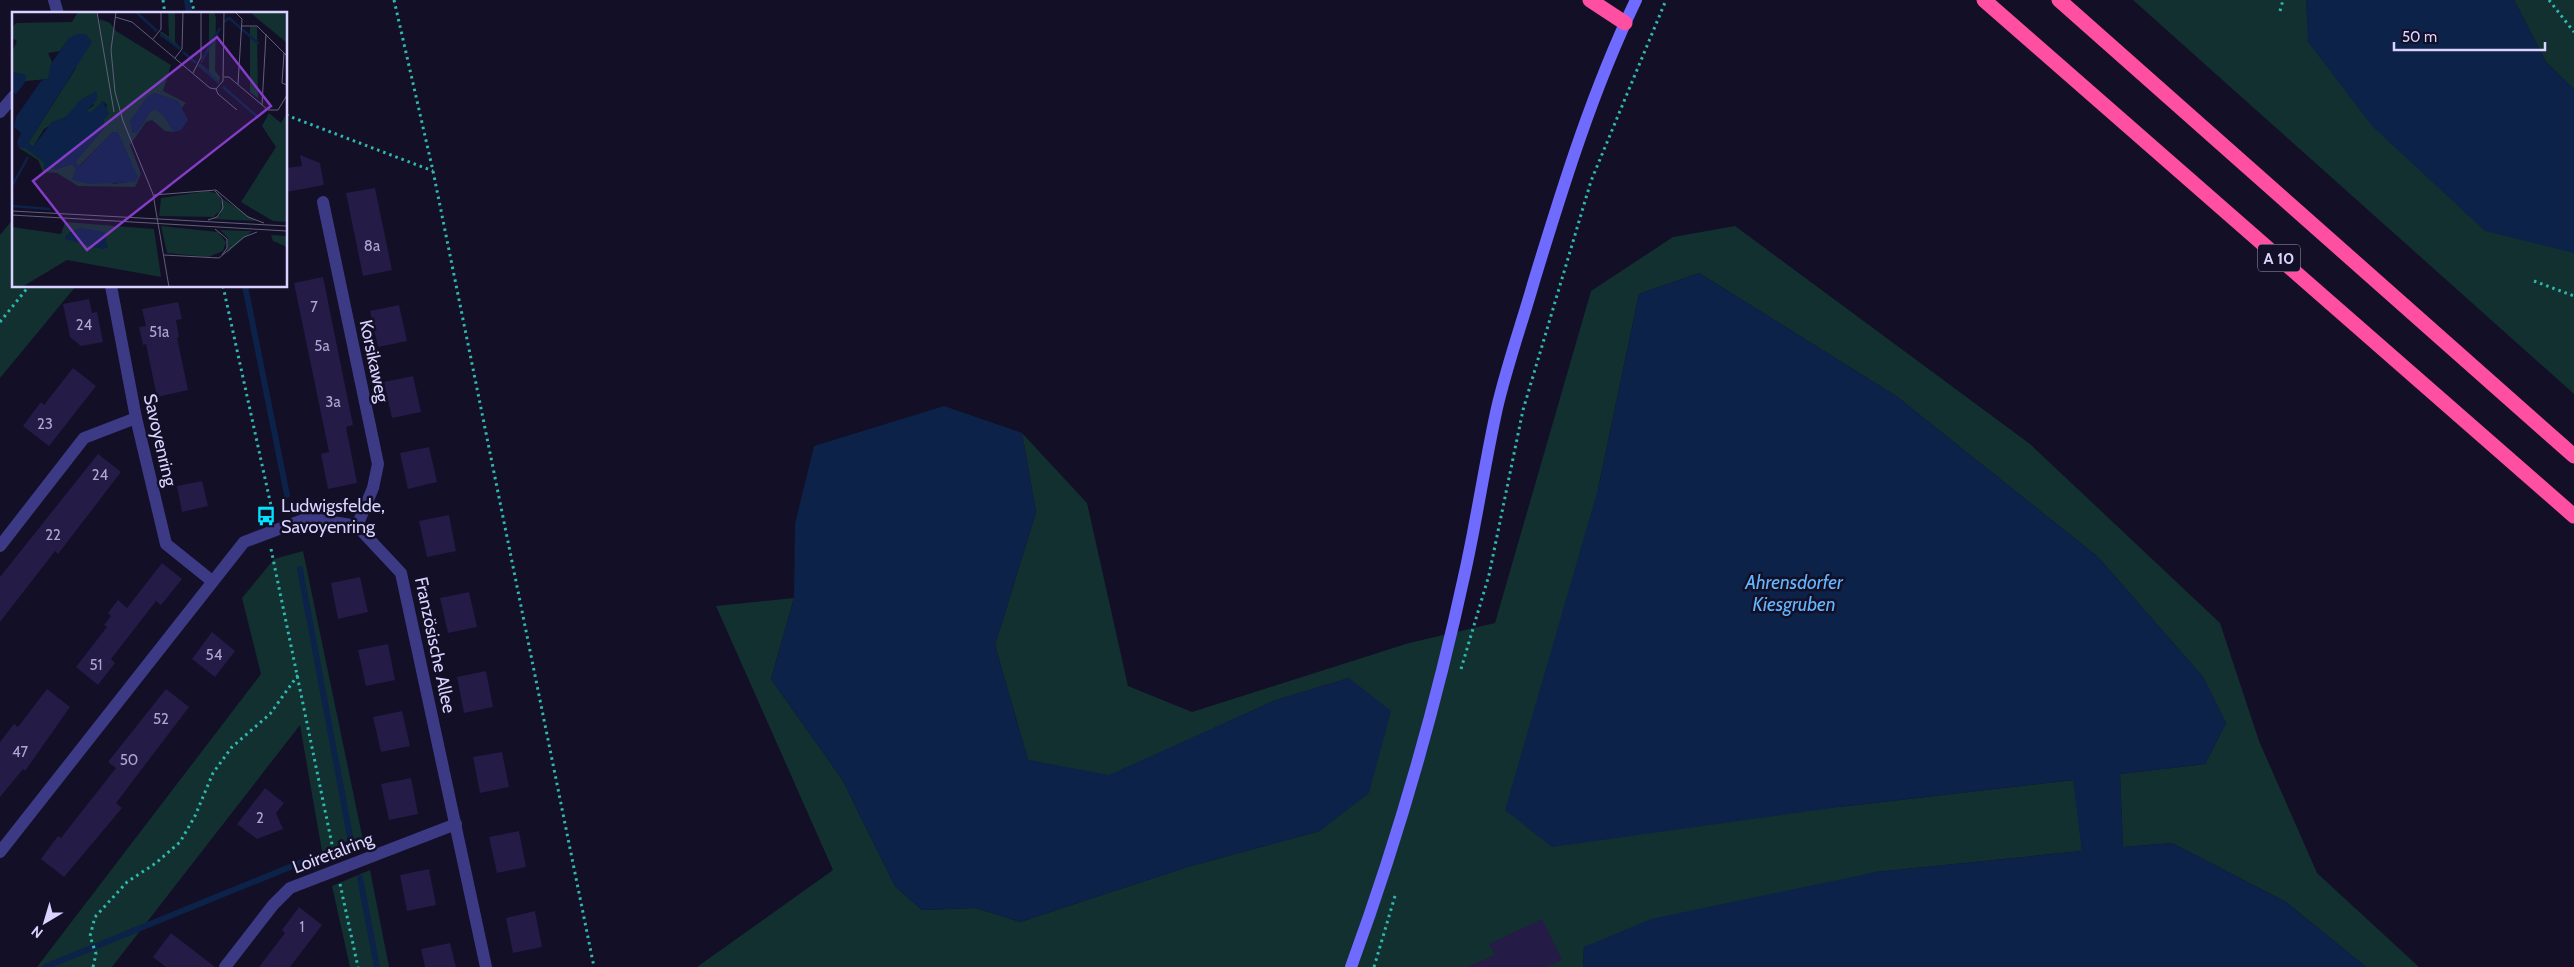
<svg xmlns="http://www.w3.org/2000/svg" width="2574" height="967" font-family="Cabin,sans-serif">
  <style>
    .green { fill: #12302f }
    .water { fill: #0c2248 }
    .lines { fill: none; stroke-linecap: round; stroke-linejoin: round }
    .stream { stroke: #0c2248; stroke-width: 6 }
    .building { fill: #241b47 }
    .path { stroke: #2fb8b0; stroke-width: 3; stroke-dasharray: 2.5 4; stroke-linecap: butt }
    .street { stroke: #3d3a85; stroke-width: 12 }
    .secondary { stroke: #6f6bff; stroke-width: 12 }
    .highway { stroke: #ff4fa3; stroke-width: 15 }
    .labels { text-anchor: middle; stroke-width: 5; stroke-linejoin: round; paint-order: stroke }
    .number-label { font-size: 15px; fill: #aca6d1 }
    .shield { fill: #130f26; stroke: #9e99be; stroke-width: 1 }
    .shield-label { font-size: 16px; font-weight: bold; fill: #d9d4ff }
    .street-label { font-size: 18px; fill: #d9d4ff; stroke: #130f26 }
    .poi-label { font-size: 18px; fill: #d9d4ff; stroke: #130f26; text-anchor: start }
    .water-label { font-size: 19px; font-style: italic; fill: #62b6ff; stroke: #130f26 }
    .inset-river { fill: none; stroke: #0c2248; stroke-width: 2.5 }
    .inset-road { fill: none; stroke: #625e7d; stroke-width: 1 }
    .view { fill: #843dc5; fill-opacity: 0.15; stroke: #843dc5; stroke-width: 2.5 }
    .inset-edge { fill: none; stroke: #d9d4ff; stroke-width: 2.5 }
  </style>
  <rect width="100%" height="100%" fill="#130f26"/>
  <g class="green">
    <path d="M2133,0H2306L2309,42L2574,253V394Z"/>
    <path d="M2514,0H2574V89L2546,62Z"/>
    <path d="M14,218V286H76L0,378V235Z"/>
    <path d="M1735,226L2030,444L2220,623L2259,741L2317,873L2419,967H2366L2286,902L2172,843L2123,847L2120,774L2205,764L2226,723L2203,677L2098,557L1896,396L1699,273L1639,294L1598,489L1839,807L2074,780L2082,851L1876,872L1584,947L1583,967H697L833,870L716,606L794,598L771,679L842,779L895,886L922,910L976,908L1020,922L1184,868L1320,831L1349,678L1276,700L1109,776L1028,760L995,645L1036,512L1022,433L1087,503L1128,686L1192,712L1409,643L1495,623L1591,291L1673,237Z"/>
    <path d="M303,551L364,845L324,863L300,725L112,967H37L261,674L242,598L274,559Z"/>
    <path d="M370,870L389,967H350L332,886Z"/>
  </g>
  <g class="water">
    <path d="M2306,0H2514L2546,62L2574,89V253L2485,231L2372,126L2308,42Z"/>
    <path d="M1699,273L1896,396L2098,557L2203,677L2226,723L2205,764L2120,774L2123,847L2172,843L2286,902L2366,967H1583L1584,947L1651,919L1876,872L2082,851L2073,780L1839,807L1552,847L1505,810L1598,489L1639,294Z"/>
    <path d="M944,406L1022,433L1036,512L995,645L1028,760L1109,775L1276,700L1349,678L1391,711L1369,793L1320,831L1184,868L1020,922L976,908L922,910L895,886L842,779L771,679L794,598L795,524L814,446Z"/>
  </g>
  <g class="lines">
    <g class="stream">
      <path d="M187,0L189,14"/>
      <path d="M245,286L287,495"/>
      <path d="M300,569L351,842L341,846"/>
      <path d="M360,878L377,967"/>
      <path d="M45,967L312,858"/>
    </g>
  </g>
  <g class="building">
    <path d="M300,155L320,163L324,185L286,192V168L302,166Z"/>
    <path d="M375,188L392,270L363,276L346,193Z"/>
    <path d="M323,277L353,425L346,427L357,483L328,489L321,454L329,452L294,283Z"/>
    <path d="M89,299L92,313L97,312L103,342L81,346L70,337L63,304Z"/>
    <path d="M178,302L182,319L176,320L179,337L177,338L188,390L157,397L146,344L143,345L139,327L146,326L142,309Z"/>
    <path d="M399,305L407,341L378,347L370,311Z"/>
    <path d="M73,368L96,386L49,446L23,426L41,402L44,405Z"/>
    <path d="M413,376L421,412L392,418L384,382Z"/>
    <path d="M429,447L437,482L408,489L400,453Z"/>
    <path d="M98,454L121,472L58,554L55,551L0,622V577Z"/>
    <path d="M202,481L208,506L182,512L177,486Z"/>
    <path d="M449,515L456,551L427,557L419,521Z"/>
    <path d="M162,563L182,579L161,605L156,601L111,659L115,663L98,685L76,667L107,627L104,625L111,616L108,613L118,600L127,608Z"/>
    <path d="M360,577L368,612L338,619L331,583Z"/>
    <path d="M469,592L477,627L448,633L440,598Z"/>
    <path d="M212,632L235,651L215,677L192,659Z"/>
    <path d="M388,644L395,680L366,686L358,650Z"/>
    <path d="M486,671L493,707L464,713L457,677Z"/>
    <path d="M47,689L70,707L25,771L23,769L0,797V742L14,724L18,727Z"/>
    <path d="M166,689L189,707L116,803L122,808L64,877L41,859L58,836L61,838L116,768L108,762Z"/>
    <path d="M402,711L410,746L381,752L373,717Z"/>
    <path d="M502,752L509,787L480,793L473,757Z"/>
    <path d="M411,778L418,814L389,820L381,784Z"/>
    <path d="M265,788L284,803L276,813L283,829L257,839L237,824Z"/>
    <path d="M519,831L526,867L497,873L489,837Z"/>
    <path d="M429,869L436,905L407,911L400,875Z"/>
    <path d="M299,907L322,925L290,967H259L285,933L282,930Z"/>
    <path d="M535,911L542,947L513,953L506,918Z"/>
    <path d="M1542,919L1562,960L1547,967H1467L1495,955L1489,944Z"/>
    <path d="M171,933L215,967H166L153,957Z"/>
    <path d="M450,943L456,967H425L421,949Z"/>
  </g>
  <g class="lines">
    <g class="path">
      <path d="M163,0L165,14"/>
      <path d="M191,0L195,14"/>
      <path d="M394,0L433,171L594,967"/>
      <path d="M2549,0L2574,32"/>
      <path d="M2280,11L2283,0"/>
      <path d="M286,115L433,171"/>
      <path d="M2534,281L2574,296"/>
      <path d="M223,286L273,515"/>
      <path d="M0,322L29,286"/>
      <path d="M271,549L334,854"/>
      <path d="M1461,669L1489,575L1523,410L1591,181L1666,0"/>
      <path d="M340,884L358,967"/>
      <path d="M93,967L96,954L90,936L95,917L127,882L156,863L180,842L195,816L213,773L232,747L270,714L298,675"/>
      <path d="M1374,967L1395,896"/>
    </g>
    <g class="street">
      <path d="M54,0L58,14"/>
      <path d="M0,112L14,96"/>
      <path d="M323,202L378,464L373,488L357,526"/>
      <path d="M111,286L136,418L166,544L212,581"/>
      <path d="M0,546L84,438L136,418"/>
      <path d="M0,852L244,542L308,518L357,526L401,573L486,967"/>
      <path d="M225,967L273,905L290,888L456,824"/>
    </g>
    <path class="secondary" d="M1351,967C1398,839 1436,706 1465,572C1477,518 1485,462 1497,408C1507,365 1522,323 1534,281C1563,186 1593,89 1636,0"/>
    <g class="highway">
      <path d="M1590,0L1625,23"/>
      <path d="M1984,0L2574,516"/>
      <path d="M2059,0L2574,456"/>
    </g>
  </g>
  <defs>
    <symbol id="bus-bare" viewBox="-9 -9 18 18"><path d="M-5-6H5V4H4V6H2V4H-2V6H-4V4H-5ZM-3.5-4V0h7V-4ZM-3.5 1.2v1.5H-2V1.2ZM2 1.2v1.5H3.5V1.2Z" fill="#00e5ff" stroke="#130f26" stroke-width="2.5" paint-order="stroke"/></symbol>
  </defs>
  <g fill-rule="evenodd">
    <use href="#bus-bare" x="252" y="502" width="28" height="28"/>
  </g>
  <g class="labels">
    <g class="number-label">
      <text x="372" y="251">8a</text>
      <text x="314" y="312">7</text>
      <text x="84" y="330">24</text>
      <text x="159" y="337">51a</text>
      <text x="322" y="351">5a</text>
      <text x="333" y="407">3a</text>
      <text x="45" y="429">23</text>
      <text x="100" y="480">24</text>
      <text x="53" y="540">22</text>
      <text x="214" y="660">54</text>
      <text x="96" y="670">51</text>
      <text x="161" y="724">52</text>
      <text x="20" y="757">47</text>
      <text x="129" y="765">50</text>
      <text x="260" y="823">2</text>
      <text x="302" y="932">1</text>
    </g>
    <rect class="shield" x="2258" y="244.5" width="42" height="27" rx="4"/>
    <g class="shield-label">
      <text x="2279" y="264">A 10</text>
    </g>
    <g class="street-label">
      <text transform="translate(374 361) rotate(78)" y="6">Korsikaweg</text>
      <text transform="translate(160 440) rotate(77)" y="6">Savoyenring</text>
      <text transform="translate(435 645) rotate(78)" y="6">Französische Allee</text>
      <text transform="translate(333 853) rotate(-21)" y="6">Loiretalring</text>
    </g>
    <g class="poi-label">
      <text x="281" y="512">Ludwigsfelde,<tspan x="281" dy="21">Savoyenring</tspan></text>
    </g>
    <g class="water-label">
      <text x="1794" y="589">Ahrensdorfer<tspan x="1794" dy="22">Kiesgruben</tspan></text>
    </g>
  </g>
  <g transform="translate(12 12)">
    <rect width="275" height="275" fill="#130f26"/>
    <path d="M66,0H84L87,12L88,7L98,11L104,19L159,53L151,79L174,91L169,96L166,89L142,81L118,109L129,115L137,101L143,97L152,104L162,120L153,119L140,108L134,110L118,133L129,162L123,175L66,174L45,161L31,160L26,148L7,136H14L32,150V157H45L60,152L64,157L102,172L123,169L126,165L101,120L67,154L63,150L93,115L91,111L95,93L91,89L78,102L75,98L82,93L72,86L54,105L32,117L21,135L16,131L64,56L57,26L48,39L36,41L40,50L36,67L14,69L13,63L0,60V40L5,29L0,26V16L4,11L60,10ZM156,0H163V30L169,36L168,38L148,21L149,19L157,25ZM197,0H202L204,6L203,59L208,65L207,72L186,54L188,51L197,59ZM241,0H275V31L240,2ZM238,15H245L246,86L238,80ZM257,101L269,111L275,101V210L261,209L229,190L264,135L250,114ZM196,179L206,182L210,190L208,199L201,205L147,204L149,186ZM211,187L244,209L201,207L208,203ZM53,210L142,217L149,265L55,248L10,275H0V215L49,222ZM69,216L95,236L81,235L57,221ZM149,214L206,220L214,230L211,239L196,245L155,241ZM208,218L237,219H240L215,241L216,226ZM259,223L275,224V235L261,229Z" fill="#12302f" fill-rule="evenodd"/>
    <path d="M65,22H74L80,30L16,131L21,135L40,110L54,105L68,88L85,79V88L75,98L78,101L91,89L97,102L91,109L93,115L63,150L68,154L101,120H106L126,165L123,170L78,172L64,169L60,167L64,157L60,152L45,157H32V150L14,136H7L5,130L9,121L2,115L4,105L29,69L36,66L39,52L57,26ZM0,60L14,63V69L4,82L0,81ZM142,81L166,89L176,108L169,118L162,120L152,104L143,97L137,101L125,121H120L118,109L135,85ZM69,216L92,220L96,235L91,237L53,227L54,223Z" fill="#0c2248"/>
    <path class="inset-river" d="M124,0L145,19M212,10L217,6L247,32M148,22L168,37M171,40L184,51M189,50L208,16M188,53L206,70M211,75L246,105M0,174L16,145M0,194L38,197"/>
    <path class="inset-road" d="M85,0L102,100M104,0L99,38L103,80L111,109L141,182L157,275M223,0L230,7L226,72M103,5L120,10L198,76L204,77M230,14H245L275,44M141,27L149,17V0M272,41L270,71L275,73M163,46L170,37L171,0M181,61L189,45V0M212,65H217L256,98H266L275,83M204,77L211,69L212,0M204,77L206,82L225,98M250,93L254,22M142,183L204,178L236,205L252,211M0,199L275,214M0,203L275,219M196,208L205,205L211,196L210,187L203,179M203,217L215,227V236L210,243M152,243L207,246L232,225L245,220"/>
    <path class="view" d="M205,25L259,94L75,238L21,169Z"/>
    <rect width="275" height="275" class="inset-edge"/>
  </g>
  <g transform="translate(45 922) rotate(218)" stroke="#130f26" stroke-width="4" paint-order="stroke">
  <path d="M0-4L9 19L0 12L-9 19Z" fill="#d9d4ff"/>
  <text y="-8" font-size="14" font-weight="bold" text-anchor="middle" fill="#d9d4ff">N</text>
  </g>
  <path d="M2394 42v8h151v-8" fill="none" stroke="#d9d4ff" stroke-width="2.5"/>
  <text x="2402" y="42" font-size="15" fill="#d9d4ff" stroke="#130f26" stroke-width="4" paint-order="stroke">50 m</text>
</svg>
